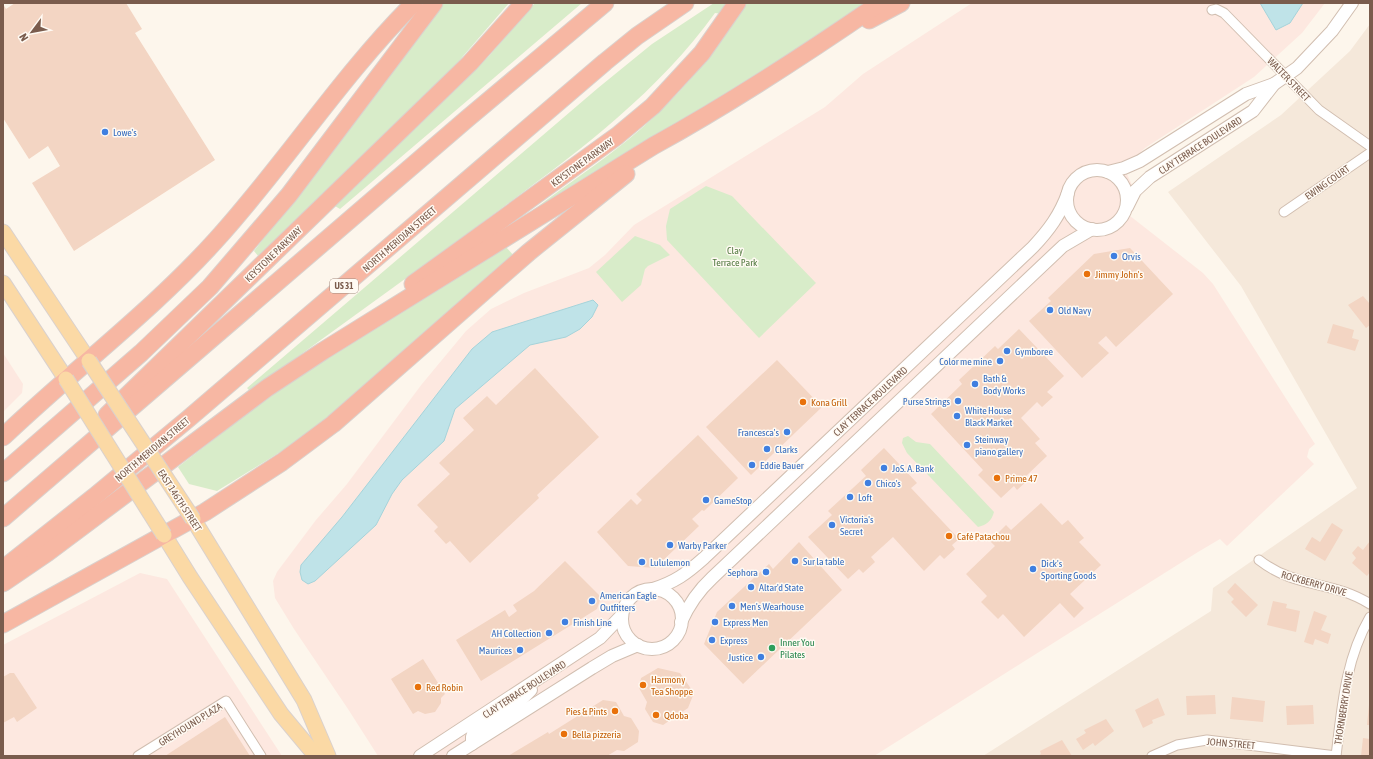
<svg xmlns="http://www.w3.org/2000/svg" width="1373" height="759" font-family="'Asap Condensed',sans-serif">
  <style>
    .residential { fill: #f5e8da }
    .commercial { fill: #fde8e0 }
    .green { fill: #d8ecc9 }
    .water { fill: #bfe3e8; stroke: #a5d3da }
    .building { fill: #f3d5c3 }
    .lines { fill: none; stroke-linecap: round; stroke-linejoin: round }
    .minor-casing { stroke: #d1beb0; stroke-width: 11 }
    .tertiary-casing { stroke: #d1beb0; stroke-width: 14 }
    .primary-casing { stroke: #dad1cd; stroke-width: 17 }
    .motorway-casing { stroke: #dad1cd; stroke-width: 19 }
    .minor { stroke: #fff; stroke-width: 9 }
    .tertiary { stroke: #fff; stroke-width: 12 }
    .primary { stroke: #fbd9a5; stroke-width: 15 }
    .motorway { stroke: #f7b7a3; stroke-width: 17 }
    .primary-bridge-casing { stroke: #dad1cd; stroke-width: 17; stroke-linecap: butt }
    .primary-bridge { stroke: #fbd9a5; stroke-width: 15 }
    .shop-dot { fill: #3f7fe0; stroke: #fffaf3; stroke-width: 1.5 }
    .food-dot { fill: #e8710a; stroke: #fffaf3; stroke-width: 1.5 }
    .leisure-dot { fill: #2e9e5b; stroke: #fffaf3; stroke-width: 1.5 }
    .labels { text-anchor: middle; stroke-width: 3; stroke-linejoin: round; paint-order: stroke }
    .shield { fill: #fffaf3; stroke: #a28b7f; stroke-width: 1 }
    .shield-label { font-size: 9px; font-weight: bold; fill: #7a5c4d }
    .street-label { font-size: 10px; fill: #7a5c4d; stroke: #fffaf3 }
    .shop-label { font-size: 10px; fill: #366cbe; stroke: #fffaf3; text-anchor: start }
    .park-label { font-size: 10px; fill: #537a41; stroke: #fffaf3 }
    .food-label { font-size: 10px; fill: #c56008; stroke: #fffaf3; text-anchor: start }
    .leisure-label { font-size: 10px; fill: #27864d; stroke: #fffaf3; text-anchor: start }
  </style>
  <rect width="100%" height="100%" fill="#fdf6ec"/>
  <path class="residential" d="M1370,24V756H983L1211,611L1213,588L1357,488L1241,286L1168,192L1281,115L1350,51Z"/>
  <g class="commercial">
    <path d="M972,3H1325L1302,33L1254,77L1145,148L1124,168L1135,191L1125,212L1203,273L1213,284L1315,444L1309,449L1307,457L1314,464L1227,546L1220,539L1198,552L874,756H378L348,709L294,629L275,598L273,581L277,572L316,520L347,484L422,384L466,331L491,309L524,293L589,268L605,255L634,225L825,107L863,74Z"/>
    <path d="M3,353L23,384L22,393L3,412Z"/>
    <path d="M140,573L167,579L282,756H3V645Z"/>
  </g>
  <g class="green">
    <path d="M440,3H509L458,62L259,257L254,251L362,110Z"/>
    <path d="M535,3H582L340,209L335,206L489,56Z"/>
    <path d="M714,3H870L534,214L532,211C572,180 619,151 655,116C687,86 714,52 738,16L715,13C652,100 568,159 483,222C405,279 328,335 250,391L247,388L598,88L652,44Z"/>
    <path d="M706,186L732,196L816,283L759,338L667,240L666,226L670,209Z"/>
    <path d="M635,236L660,245L670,255L648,266L645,269L641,285L622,302L596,272Z"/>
    <path d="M506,247L515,257L303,438L217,491L189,484L178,467L257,406L314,366Z"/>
    <path d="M908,436L916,442L930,444L994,512C992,520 987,525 978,527L907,453L902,443L903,438Z"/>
  </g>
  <g class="water">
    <path d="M1260,3H1303L1290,23L1276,30Z"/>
    <path d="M593,300L598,305L592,317L580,329L566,337L530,345L455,409L444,441L402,480L392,494L376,525L315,581L308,584L302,580L300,572L301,565L342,517L472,349L492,332Z"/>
  </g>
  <g class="building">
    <path d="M15,3H126L142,29L135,33L215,160L74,251L32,183L60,166L48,146L29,159L3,118V4L6,9Z"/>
    <path d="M1130,248L1173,294L1116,347L1106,336L1098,343L1109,353L1082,378L1029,321L1051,301L1048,298L1094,254Z"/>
    <path d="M1363,296L1370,304V325L1366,328L1348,305Z"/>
    <path d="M1333,324L1354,330L1352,338L1359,340L1355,351L1327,343Z"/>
    <path d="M1019,329L1064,376L1047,392L1053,397L1042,407L1037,402L1021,418L1040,439L1035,443L1047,456L1024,478L1027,481L1017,490L1014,486L1001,498L978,475L983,470L931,414L962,384L959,380L995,346L998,349Z"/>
    <path d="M777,360L822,407L751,475L706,427Z"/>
    <path d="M535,368L599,437L537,495L539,498L470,563L450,541L446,544L434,531L438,527L417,505L450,474L439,463L474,430L463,418L487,396L496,405Z"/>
    <path d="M698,435L738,478L704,511L702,510L692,519L699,526L655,568L628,566L597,532L631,499L637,505L642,500L636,494Z"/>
    <path d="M884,448L917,483L911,488L959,539L952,545L955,549L944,559L940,555L924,571L893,537L871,557L875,562L863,573L859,569L848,579L808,537L832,515L828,511L866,476L861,470Z"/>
    <path d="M1041,503L1062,525L1068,520L1084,538L1079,542L1101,565L1070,594L1084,608L1074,618L1060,603L1024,637L1003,614L998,619L981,602L987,596L966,574L995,546L990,541L1006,525L1011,530Z"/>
    <path d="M1332,523L1343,530L1325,561L1305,549L1312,537L1320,542Z"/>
    <path d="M1370,541V572L1367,576L1352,563L1356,558L1352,553L1358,546L1363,550Z"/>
    <path d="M799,542L842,590L743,684L704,644L717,612L769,564L773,569Z"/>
    <path d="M565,561L601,597L597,609L481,681L456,640L505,610L509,617L517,611L513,605L534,591Z"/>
    <path d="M1235,583L1258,605L1246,617L1231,602L1234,599L1227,592Z"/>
    <path d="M1273,601L1287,604L1286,608L1300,611L1296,632L1267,625Z"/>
    <path d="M1314,611L1327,616L1321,630L1331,634L1328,644L1315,639L1313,645L1304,642Z"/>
    <path d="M423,659L445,694L441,698V703L435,712L425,714L418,711L413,714L391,679Z"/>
    <path d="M658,668L680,673L694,693L688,708L663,725L653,722L645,709L647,702L639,688L641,678Z"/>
    <path d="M10,673H14L37,708L17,722L14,717L3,723V677Z"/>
    <path d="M1215,695L1216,714L1187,715L1186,696Z"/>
    <path d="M1232,697L1265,701L1263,722L1230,719Z"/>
    <path d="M1158,698L1165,715L1152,720L1153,723L1143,728L1135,710Z"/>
    <path d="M603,700L616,702L624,716L631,718L639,731L638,742L624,751L617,750L607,756H508L548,732L549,734Z"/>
    <path d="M1313,705L1314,724L1287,725L1286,706Z"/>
    <path d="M1369,705H1370V725H1367Z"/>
    <path d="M225,717L250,756H165Z"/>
    <path d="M1106,719L1114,731L1095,746L1093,743L1083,750L1076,739L1086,733L1084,730Z"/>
    <path d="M1363,738L1370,739V756H1361Z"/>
    <path d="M1062,740L1072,756H1038L1041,754L1040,751Z"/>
  </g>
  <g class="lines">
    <defs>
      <g id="minor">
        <path d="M1212,10L1216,9L1224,13L1319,110L1370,146"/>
        <path d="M1284,212L1370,153"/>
        <path d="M1259,560C1296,589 1332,580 1370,604"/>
        <path d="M138,756L226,701L261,756"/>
        <path d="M1152,756L1177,745L1207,740L1336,756"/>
        <path d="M1336,756C1342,708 1345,660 1370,617"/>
      </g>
      <g id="tertiary">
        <circle cx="1097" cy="200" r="30"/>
        <path d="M1108,172L1124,168L1140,161L1246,94L1274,84"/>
        <path d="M1127,207L1135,191L1150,177L1253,111L1274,84L1297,68L1332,31L1352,3"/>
        <path d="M653,589C675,582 686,574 704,558L1033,247C1049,230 1060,215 1068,193"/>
        <circle cx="652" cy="619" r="30"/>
        <path d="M681,622C689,604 698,591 712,578L1063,246L1092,229"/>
        <path d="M472,744V737L474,731L518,703L531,690"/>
        <path d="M420,756L600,638L622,615"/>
        <path d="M453,756L592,668L612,656L638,645"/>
      </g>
      <g id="primary">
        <path d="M3,232L89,361"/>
        <path d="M3,283L66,379"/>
        <path d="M193,519L304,700L328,756"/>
        <path d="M164,535L190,577L281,714L316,756"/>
      </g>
      <g id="motorway">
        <path d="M869,20L901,3"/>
        <path d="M413,284L617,136L653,106L702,53L737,3"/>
        <path d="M107,415L470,63L524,3"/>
        <path d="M3,437C73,370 151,312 216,240C285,164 341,76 414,3"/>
        <path d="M3,473L141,353L210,287L289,195L434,3"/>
        <path d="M3,518L468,118L605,3"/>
        <path d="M3,569L94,497L188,419L605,62L637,36L685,3"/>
        <path d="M3,583L47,553L267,388L323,351L653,146C731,103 806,54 880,3"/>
        <path d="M3,624L205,512L282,462L333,424L529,252L626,174"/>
      </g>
    </defs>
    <use href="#minor" class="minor-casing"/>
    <use href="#tertiary" class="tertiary-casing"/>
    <use href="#primary" class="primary-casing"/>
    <use href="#motorway" class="motorway-casing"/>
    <use href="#minor" class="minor"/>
    <use href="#tertiary" class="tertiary"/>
    <use href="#primary" class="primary"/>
    <use href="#motorway" class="motorway"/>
    <defs>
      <g id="primary-bridge">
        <path d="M89,361L193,519"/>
        <path d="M66,379L164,535"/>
      </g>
    </defs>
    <use href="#primary-bridge" class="primary-bridge-casing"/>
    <use href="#primary-bridge" class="primary-bridge"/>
  </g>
  <g class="shop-dot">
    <circle cx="105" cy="132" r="4"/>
    <circle cx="1114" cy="256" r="4"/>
    <circle cx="1050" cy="310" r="4"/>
    <circle cx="1007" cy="351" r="4"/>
    <circle cx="1000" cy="361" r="4"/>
    <circle cx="975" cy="384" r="4"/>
    <circle cx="958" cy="401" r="4"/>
    <circle cx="957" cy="416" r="4"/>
    <circle cx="787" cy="432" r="4"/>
    <circle cx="967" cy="445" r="4"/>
    <circle cx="767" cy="449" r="4"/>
    <circle cx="752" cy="465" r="4"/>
    <circle cx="884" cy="468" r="4"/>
    <circle cx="868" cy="483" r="4"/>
    <circle cx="850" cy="497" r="4"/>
    <circle cx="706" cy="500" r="4"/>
    <circle cx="832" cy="525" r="4"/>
    <circle cx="670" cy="545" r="4"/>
    <circle cx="795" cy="561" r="4"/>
    <circle cx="642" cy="562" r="4"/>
    <circle cx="1033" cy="569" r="4"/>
    <circle cx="766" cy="572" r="4"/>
    <circle cx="751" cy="587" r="4"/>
    <circle cx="592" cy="601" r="4"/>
    <circle cx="732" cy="606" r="4"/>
    <circle cx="565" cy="622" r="4"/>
    <circle cx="715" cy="622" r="4"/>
    <circle cx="549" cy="633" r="4"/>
    <circle cx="712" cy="640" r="4"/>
    <circle cx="520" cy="650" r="4"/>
    <circle cx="761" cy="657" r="4"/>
  </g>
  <g class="food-dot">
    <circle cx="1087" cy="274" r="4"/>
    <circle cx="803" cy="402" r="4"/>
    <circle cx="997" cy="478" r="4"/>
    <circle cx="949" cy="536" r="4"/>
    <circle cx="643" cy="685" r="4"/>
    <circle cx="418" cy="687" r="4"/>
    <circle cx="615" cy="711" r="4"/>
    <circle cx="656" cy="715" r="4"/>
    <circle cx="564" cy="734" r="4"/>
  </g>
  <circle class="leisure-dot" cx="772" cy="648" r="4"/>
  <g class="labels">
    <rect class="shield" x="330" y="279" width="28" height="14" rx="3"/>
    <g class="shield-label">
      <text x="344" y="289">US 31</text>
    </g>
    <g class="street-label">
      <text transform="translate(1289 79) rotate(46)" y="4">WALTER STREET</text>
      <text transform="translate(1200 145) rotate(-33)" y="4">CLAY TERRACE BOULEVARD</text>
      <text transform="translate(582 162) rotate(-36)" y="4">KEYSTONE PARKWAY</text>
      <text transform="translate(1327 182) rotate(-35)" y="4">EWING COURT</text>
      <text transform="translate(399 239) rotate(-41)" y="4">NORTH MERIDIAN STREET</text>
      <text transform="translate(273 254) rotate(-44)" y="4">KEYSTONE PARKWAY</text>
      <text transform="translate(870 401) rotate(-43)" y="4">CLAY TERRACE BOULEVARD</text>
      <text transform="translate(152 449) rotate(-40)" y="4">NORTH MERIDIAN STREET</text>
      <text transform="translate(180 500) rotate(57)" y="4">EAST 146TH STREET</text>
      <text transform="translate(1314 583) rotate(16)" y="4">ROCKBERRY DRIVE</text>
      <text transform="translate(524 689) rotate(-33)" y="4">CLAY TERRACE BOULEVARD</text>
      <text transform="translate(1343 708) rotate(-81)" y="4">THORNBERRY DRIVE</text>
      <text transform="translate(190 724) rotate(-32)" y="4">GREYHOUND PLAZA</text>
      <text transform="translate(1231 743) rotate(5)" y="4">JOHN STREET</text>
    </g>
    <g class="shop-label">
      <text x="113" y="136">Lowe's</text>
      <text x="1122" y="260">Orvis</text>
      <text x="1058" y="314">Old Navy</text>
      <text x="1015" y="355">Gymboree</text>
      <text x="992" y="365" text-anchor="end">Color me mine</text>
      <text x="983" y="382">Bath &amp;<tspan x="983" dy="12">Body Works</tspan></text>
      <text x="950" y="405" text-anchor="end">Purse Strings</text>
      <text x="965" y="414">White House<tspan x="965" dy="12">Black Market</tspan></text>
      <text x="779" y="436" text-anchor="end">Francesca's</text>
      <text x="975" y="443">Steinway<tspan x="975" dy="12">piano gallery</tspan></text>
      <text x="775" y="453">Clarks</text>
      <text x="760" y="469">Eddie Bauer</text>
      <text x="892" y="472">JoS. A. Bank</text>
      <text x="876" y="487">Chico's</text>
      <text x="858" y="501">Loft</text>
      <text x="714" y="504">GameStop</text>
      <text x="840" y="523">Victoria's<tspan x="840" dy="12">Secret</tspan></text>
      <text x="678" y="549">Warby Parker</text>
      <text x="803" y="565">Sur la table</text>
      <text x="650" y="566">Lululemon</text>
      <text x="1041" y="567">Dick's<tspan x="1041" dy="12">Sporting Goods</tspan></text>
      <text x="758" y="576" text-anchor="end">Sephora</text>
      <text x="759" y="591">Altar'd State</text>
      <text x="600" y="599">American Eagle<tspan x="600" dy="12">Outfitters</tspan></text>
      <text x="740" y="610">Men's Wearhouse</text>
      <text x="573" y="626">Finish Line</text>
      <text x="723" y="626">Express Men</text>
      <text x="541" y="637" text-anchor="end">AH Collection</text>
      <text x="720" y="644">Express</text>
      <text x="512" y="654" text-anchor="end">Maurices</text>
      <text x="753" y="661" text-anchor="end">Justice</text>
    </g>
    <g class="park-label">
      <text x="735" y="254">Clay<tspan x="735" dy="12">Terrace Park</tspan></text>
    </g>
    <g class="food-label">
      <text x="1095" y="278">Jimmy John's</text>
      <text x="811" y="406">Kona Grill</text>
      <text x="1005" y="482">Prime 47</text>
      <text x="957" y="540">Café Patachou</text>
      <text x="651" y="683">Harmony<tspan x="651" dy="12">Tea Shoppe</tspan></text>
      <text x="426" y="691">Red Robin</text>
      <text x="607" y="715" text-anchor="end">Pies &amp; Pints</text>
      <text x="664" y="719">Qdoba</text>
      <text x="572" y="738">Bella pizzeria</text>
    </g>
    <g class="leisure-label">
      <text x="780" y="646">Inner You<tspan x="780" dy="12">Pilates</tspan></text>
    </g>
  </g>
  <rect width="1373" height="759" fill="none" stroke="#7a5c4d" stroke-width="8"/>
  <g transform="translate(32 32) rotate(238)" stroke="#fffaf3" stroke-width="3" paint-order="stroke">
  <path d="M0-3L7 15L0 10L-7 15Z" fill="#7a5c4d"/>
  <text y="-6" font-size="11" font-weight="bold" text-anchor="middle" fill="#7a5c4d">N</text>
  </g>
</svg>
